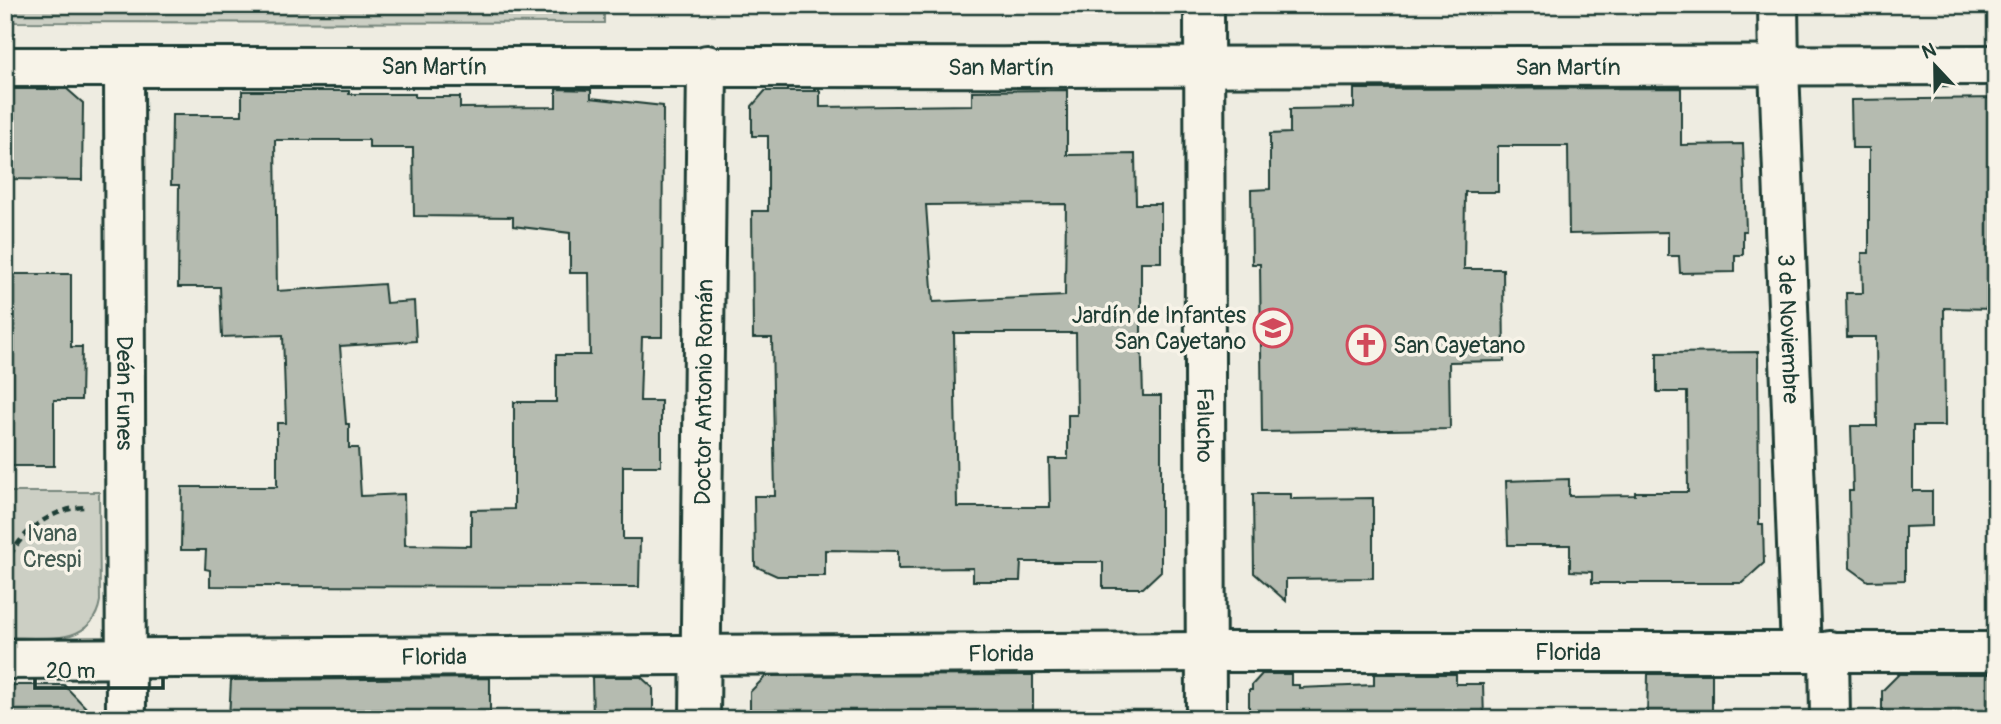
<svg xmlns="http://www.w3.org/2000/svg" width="2001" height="724" font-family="Pangolin,sans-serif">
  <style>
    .green { fill: #cccfc4; stroke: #76867c; stroke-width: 2 }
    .building { fill: #b5bbb0; stroke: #1f3d34; stroke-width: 2; fill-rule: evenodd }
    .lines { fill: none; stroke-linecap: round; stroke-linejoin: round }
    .minor-casing { stroke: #1f3d34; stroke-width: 44 }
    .path { stroke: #1f3d34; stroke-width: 4.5; stroke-dasharray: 7 5; stroke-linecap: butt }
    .minor { stroke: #f7f3e8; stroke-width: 38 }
    .labels { text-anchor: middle; stroke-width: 7; stroke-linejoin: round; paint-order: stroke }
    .street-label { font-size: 23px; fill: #1f3d34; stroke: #f7f3e8 }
    .poi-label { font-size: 23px; fill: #1f3d34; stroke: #f7f3e8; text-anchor: end }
    .park-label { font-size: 23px; fill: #425a51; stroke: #f7f3e8 }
  </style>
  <rect width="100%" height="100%" fill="#eeece1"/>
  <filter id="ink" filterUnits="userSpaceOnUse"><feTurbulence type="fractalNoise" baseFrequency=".0143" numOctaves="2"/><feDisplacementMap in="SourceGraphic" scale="14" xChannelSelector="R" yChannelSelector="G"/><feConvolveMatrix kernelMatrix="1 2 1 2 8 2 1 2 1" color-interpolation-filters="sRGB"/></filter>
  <g filter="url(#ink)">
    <g class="green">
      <path d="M5,5H604V23L5,22Z"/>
      <path d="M5,492H99L100,601C92,648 41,637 5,637Z"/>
    </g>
    <g class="building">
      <path d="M1681,88V145L1743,144L1746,231H1743V255H1735V272L1680,273L1679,256H1668V232L1569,234L1568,146H1498V192H1465L1464,269H1503L1504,361L1449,362L1450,429L1262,432L1260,264H1252L1251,190L1270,189V134L1290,133V109L1354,108V89Z"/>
      <path d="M8,89H67L83,103L82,180L7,179L5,91Z"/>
      <path d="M556,89L591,90V98L663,106L662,337H642L640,401H661V466H623V539H640L639,587L210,586V570L205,569L206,550H181L182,487H277V423H286L283,335L222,337L220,287H178L179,185H171L172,115H242V91H349V94H415V97H460V108L556,107ZM275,140H369V148H413L414,216L513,217V226L570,233V273H589L590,355H556V402H514V509L471,510V546L405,545L404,494L361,496L358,448H349V424H346L340,346L416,341L414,301L386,303L384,284L277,291Z"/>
      <path d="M1067,90V155L1135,154L1136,204H1161V262H1141V331L1143,396H1161V571L1143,588H1103V562H1021L1020,581H973V568L898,569V551L825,550V576H777L755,566L754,496H775L772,338H753L752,211H768V136H752V106L765,91H820V107L972,105V91ZM1066,204L1065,296L933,302L926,205ZM954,333H1076L1077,415H1068V459H1049L1050,507H957Z"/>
      <path d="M1996,98V309L1944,308L1945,426H1913V491H1932V526L1905,527V580L1868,581L1850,568L1849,491H1853L1851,426H1877L1876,337H1847L1846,293H1863L1862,253H1869V148H1852L1851,100Z"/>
      <path d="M8,274H71V347H82L81,400H54V466H5V298H8Z"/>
      <path d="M1758,352L1759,524H1763L1764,563L1742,583H1592V572L1570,571V545H1508L1506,481L1569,479V496L1635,495V492H1688L1687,392H1657V353Z"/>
      <path d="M1253,494H1291V499L1373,498V578L1286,579V601L1254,573Z"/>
      <path d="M1262,674H1291V685H1299V688L1374,685V674H1456V684H1483L1484,719H1249V690H1252V685Z"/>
      <path d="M1648,674H1712V719H1647Z"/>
      <path d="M1899,674H1996V719H1882V691Z"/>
      <path d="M1033,675V719H750V692L766,676Z"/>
      <path d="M592,677H641L653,688V719H593Z"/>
      <path d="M490,678V719L360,717L359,719H229L231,680Z"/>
      <path d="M5,685H64L97,719H5Z"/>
    </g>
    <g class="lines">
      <defs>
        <g id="minor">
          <path id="s1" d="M1204,5L1206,719"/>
          <path id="s2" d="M1778,5L1779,67L1801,651"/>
          <path id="s3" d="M5,67C669,65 1332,70 1996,65"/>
          <path id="s4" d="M124,67L126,719"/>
          <path d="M1829,651L1830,719"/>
          <path id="s5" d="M5,659L1206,652H1996"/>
          <path id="s6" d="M700,719L707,65"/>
        </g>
      </defs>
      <use href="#minor" class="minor-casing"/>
      <path class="path" d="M5,566C18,533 51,508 86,507"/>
      <use href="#minor" class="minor"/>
    </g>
  </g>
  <defs>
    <symbol id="school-ring" viewBox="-11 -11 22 22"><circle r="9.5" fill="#f7f3e8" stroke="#d1495b" stroke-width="1.5"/><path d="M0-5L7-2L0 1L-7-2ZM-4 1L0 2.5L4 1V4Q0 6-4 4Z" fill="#d1495b"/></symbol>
    <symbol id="church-ring" viewBox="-11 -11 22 22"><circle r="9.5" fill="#f7f3e8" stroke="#d1495b" stroke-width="1.5"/><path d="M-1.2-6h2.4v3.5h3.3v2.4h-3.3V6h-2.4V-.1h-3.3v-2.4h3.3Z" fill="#d1495b"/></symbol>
  </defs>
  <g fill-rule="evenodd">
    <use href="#school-ring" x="1251" y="306" width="44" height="44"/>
    <use href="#church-ring" x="1344" y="323" width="44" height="44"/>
  </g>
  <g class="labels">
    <g class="street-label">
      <text dy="8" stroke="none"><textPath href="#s3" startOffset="429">San Martín</textPath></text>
      <text dy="8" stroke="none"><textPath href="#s3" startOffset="996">San Martín</textPath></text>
      <text dy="8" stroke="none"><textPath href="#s3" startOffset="1563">San Martín</textPath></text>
      <text dy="8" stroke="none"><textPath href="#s2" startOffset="324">3 de Noviembre</textPath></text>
      <text dy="8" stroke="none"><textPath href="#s6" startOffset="327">Doctor Antonio Román</textPath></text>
      <text dy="8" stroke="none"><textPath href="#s4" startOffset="326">Deán Funes</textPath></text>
      <text dy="8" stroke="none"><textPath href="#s1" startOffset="420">Falucho</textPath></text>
      <text dy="8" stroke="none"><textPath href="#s5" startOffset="1563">Florida</textPath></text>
      <text dy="8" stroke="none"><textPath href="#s5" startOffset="996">Florida</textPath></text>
      <text dy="8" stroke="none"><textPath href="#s5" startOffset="429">Florida</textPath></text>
    </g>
    <g class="poi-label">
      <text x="1246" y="323">Jardín de Infantes<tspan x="1246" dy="26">San Cayetano</tspan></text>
      <text x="1393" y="353" text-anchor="start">San Cayetano</text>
    </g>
    <g class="park-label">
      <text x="52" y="541">Ivana<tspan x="52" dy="26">Crespi</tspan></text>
    </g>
  </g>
  <rect width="2001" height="724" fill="none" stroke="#f7f3e8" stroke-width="28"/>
  <rect x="14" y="14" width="1973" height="696" fill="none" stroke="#1f3d34" stroke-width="2.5" filter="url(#ink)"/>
  <g transform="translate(1935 66) rotate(338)" stroke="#f7f3e8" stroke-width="5" paint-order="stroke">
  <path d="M0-5L12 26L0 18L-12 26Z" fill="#1f3d34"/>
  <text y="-10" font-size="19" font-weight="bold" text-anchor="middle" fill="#1f3d34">N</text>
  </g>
  <path d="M35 678v10h128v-10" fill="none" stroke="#1f3d34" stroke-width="3.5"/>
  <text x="46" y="678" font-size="21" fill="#1f3d34" stroke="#f7f3e8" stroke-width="5" paint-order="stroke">20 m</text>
</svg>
